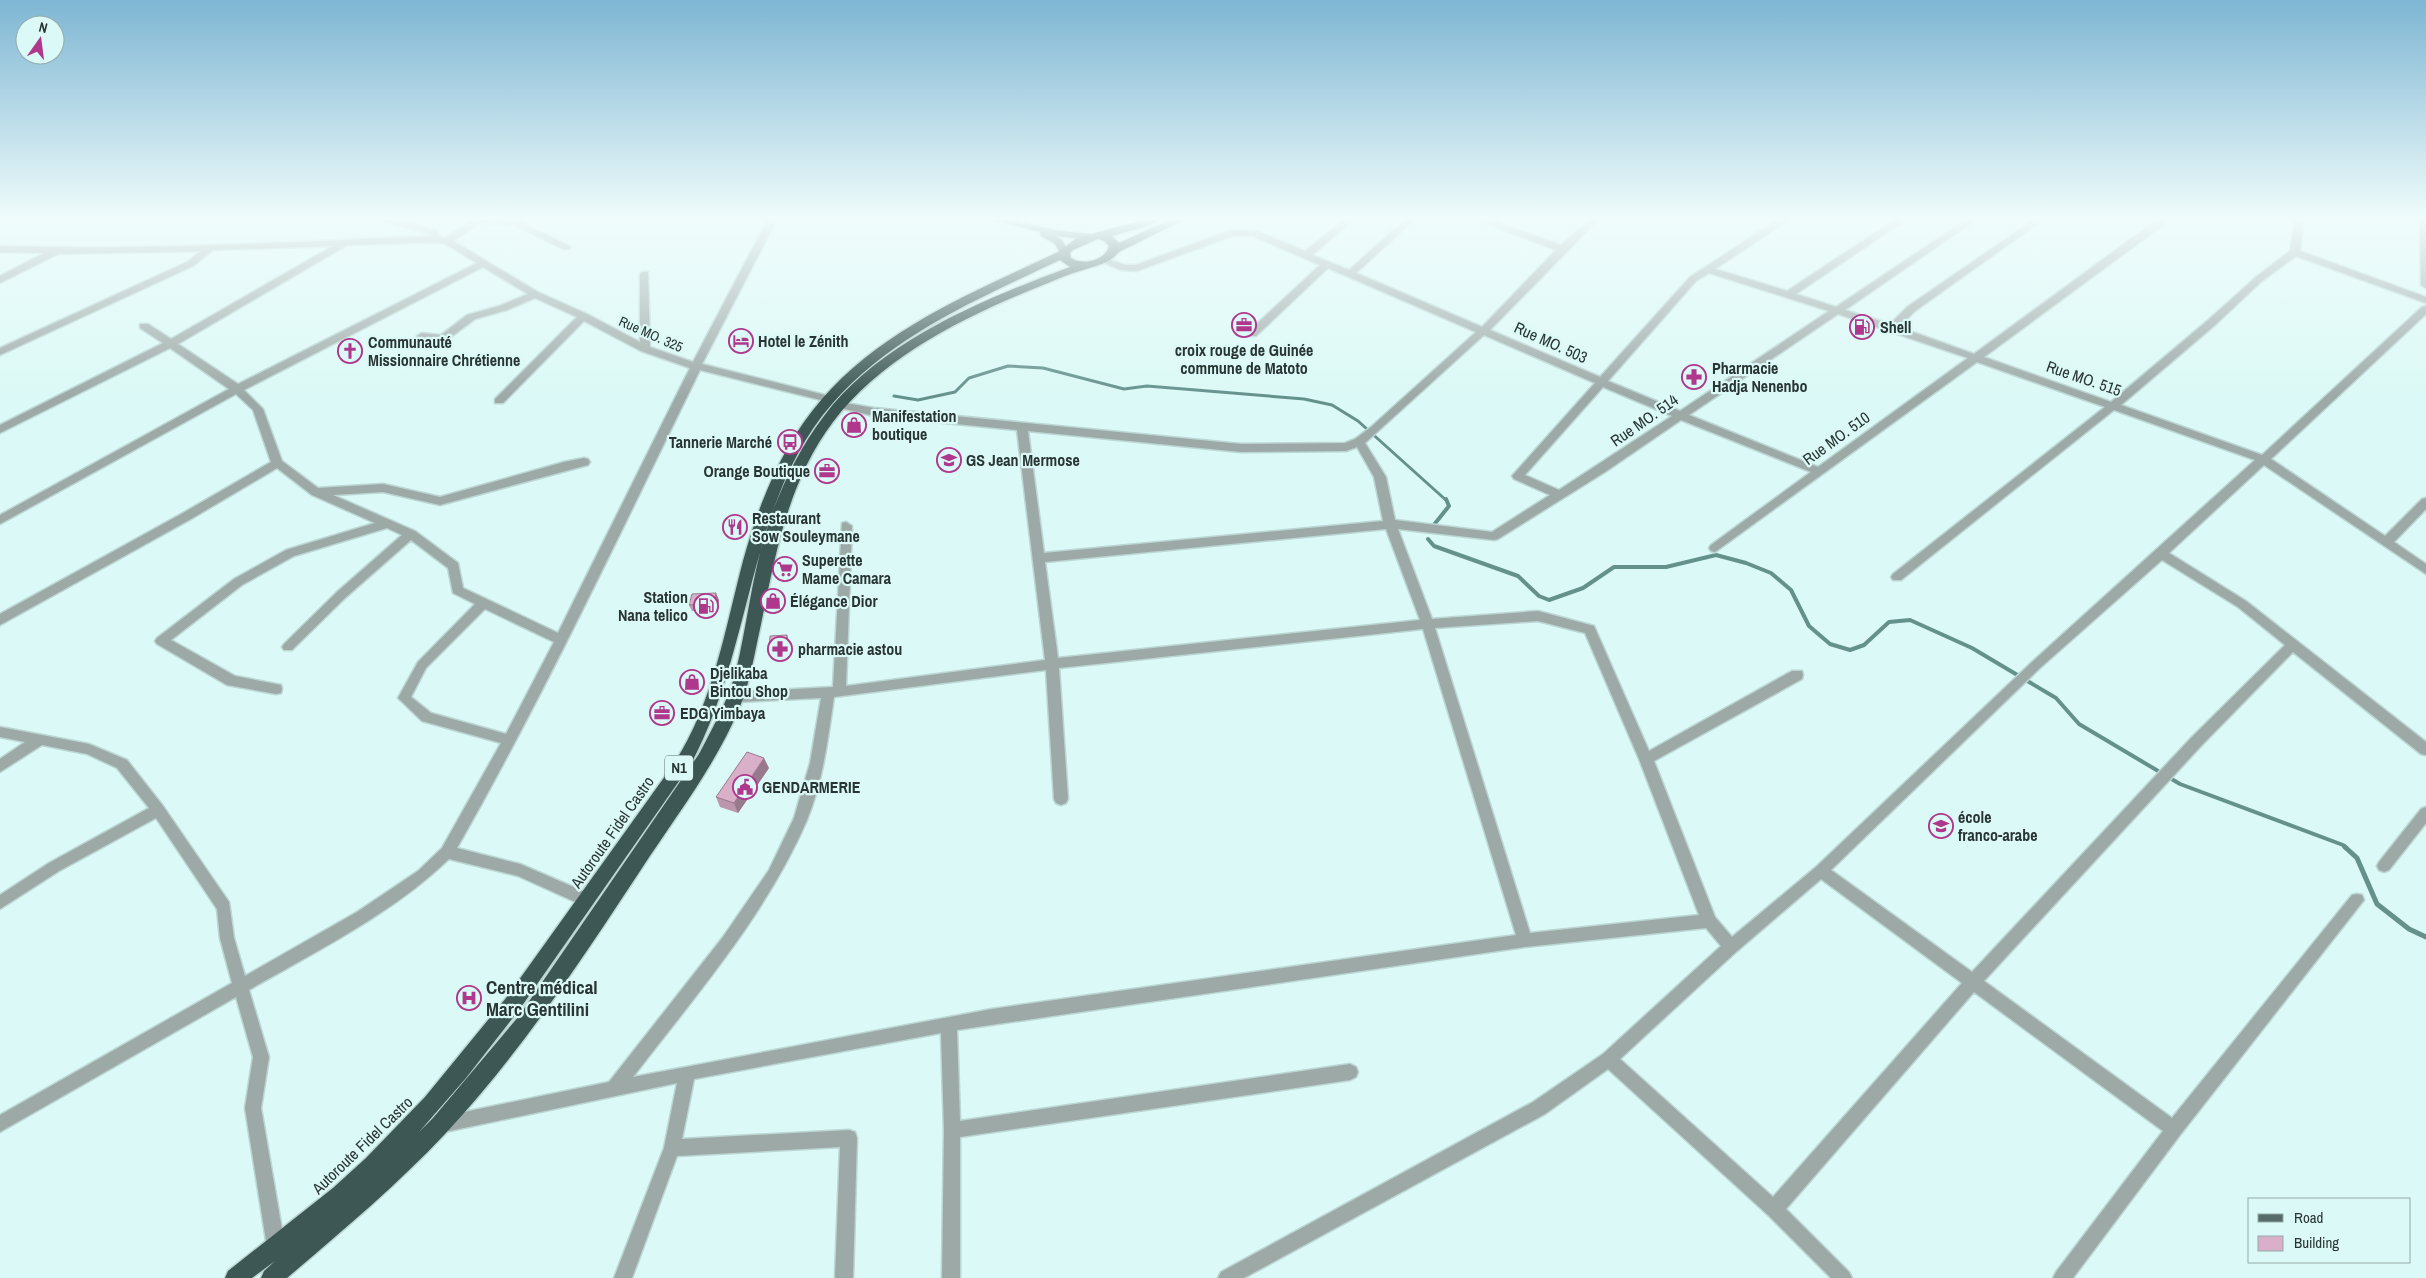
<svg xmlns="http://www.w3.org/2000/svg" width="2426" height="1278" font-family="'Archivo Narrow',sans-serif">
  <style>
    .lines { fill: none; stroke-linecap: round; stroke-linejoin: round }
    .stream-far2 { stroke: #65918d; stroke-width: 3 }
    .stream-far1 { stroke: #65918d; stroke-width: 4 }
    .stream { stroke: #65918d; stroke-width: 5 }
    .minor-casing { stroke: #bbd6d3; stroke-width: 3 }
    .major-casing { stroke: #bbd6d3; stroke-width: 3 }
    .highway-casing { stroke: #bbd6d3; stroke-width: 3 }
    .minor { fill: #9ca9a7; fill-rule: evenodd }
    .major { fill: #566c6a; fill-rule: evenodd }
    .highway { fill: #3d5755; fill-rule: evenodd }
    .wall { fill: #bb96ad }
    .shaded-wall { fill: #997a8d }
    .building { fill: #daafc9; stroke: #997a8d }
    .labels { text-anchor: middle; stroke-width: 4.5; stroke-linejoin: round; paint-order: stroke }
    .far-street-label { font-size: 14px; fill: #293534; stroke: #dbf9f6 }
    .shield { fill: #dbf9f6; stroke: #5e706e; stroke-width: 1 }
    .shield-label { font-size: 15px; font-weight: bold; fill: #293534 }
    .poi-label { font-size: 16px; font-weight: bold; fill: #293534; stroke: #dbf9f6; text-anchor: start }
    .street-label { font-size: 16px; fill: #293534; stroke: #dbf9f6 }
    .near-poi-label { font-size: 19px; font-weight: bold; fill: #293534; stroke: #dbf9f6; text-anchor: start }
  </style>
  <rect width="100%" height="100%" fill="#dbf9f6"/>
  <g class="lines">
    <path class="stream-far2" d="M894,396L918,400L955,392L969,378L1008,366L1043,368L1124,389L1147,386L1304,399L1332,405L1358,421L1447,501"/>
    <g class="stream-far1">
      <path d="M1433,526L1449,506L1446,499"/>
      <path d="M1428,539L1434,546L1518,576L1539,596L1549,600L1583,588L1614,567H1666L1716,555L1746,563L1771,573L1791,590L1809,626L1830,644L1850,650L1864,645L1889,622L1910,620L1972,648L2056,698L2079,724L2180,784L2343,845L2347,849"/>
    </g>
    <path class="stream" d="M2345,847L2357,858L2377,904L2409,929L2426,937"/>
    <defs>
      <g id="minor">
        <path d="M383,219H396L436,230L441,237L445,238L474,219H515L571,247L569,249H563L512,224L480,223L453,241L538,292L587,314L640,342V274L642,272H648L650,347L693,362L768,219H777L702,364L829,396L834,399L829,402L700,370C621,531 545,693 457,848L520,864L592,895L594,900L592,905L587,906L582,905L518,876L449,859C392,914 318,950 249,990L269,1057L261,1108L285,1247L282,1253L276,1256L270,1253L267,1247L245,1108L253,1057L236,997L0,1132V1115L232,983L220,938L217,909L156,818L59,871L0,909V895L49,863L149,808L117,768L87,754L42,745L0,772V759L25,742L0,737V727L89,744L127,760L163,806L229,902L234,938L245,976L357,912L418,871L442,848L501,743L422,721L398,698L418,662L475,604L453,593L448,568L411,540L345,598L292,650H284L282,647L284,644L337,592L402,535L387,528L294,556L242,585L171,640L235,676L281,685L282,689L281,693L276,694L227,685L157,644L155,641L157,638L234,579L286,550L375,523L312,495L277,468L191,519L0,625V614L183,513L271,462L253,410L236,394L0,524V515L229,389L170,348L0,433V425L163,343L140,328V324H148L171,339L333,246L213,250L193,266L0,355V348L187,262L201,251L58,254L0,283V276L44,253L0,252V246C144,251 288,242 431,236L430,234L384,221ZM438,242L444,243L477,263L238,384L178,344L347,245ZM483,267L528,294L499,306L467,315L441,335L422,333L417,336L418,338L447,340L475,319L507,310L535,298L577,317L495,399V403H503L584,321L641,351L690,368L558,633L463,588L458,563L415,531L333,495L383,492L440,505L588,465L590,462L588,459L584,458L564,462L440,497L383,484L318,488L282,461L263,409L244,390ZM485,609L554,642L506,734L431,713L411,697L426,668Z"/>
        <path d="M1345,219H1355L1312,255L1349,270L1406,219H1415L1356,273L1482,327L1556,250L1479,221L1478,219H1489L1561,245L1590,219H1599L1490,330L1600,377L1690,277L1779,219H1790L1715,269L1787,291L1896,219H1907L1796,294L1836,307L1967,219H1977L1845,310L1890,324L1907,307L2035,219H2044L1915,311L1899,327L1974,354L2158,219H2166L2163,225L1984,357L2111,402L2207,321L2256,277L2290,251L2295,219H2304L2300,251L2426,297V303L2296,256L2262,281L2215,325L2121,405L2262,455L2422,307L2426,306V314L2271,459L2385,536L2422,499L2426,498V509L2394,542L2426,564V574L2264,465L2169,553L2246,601L2426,742V755L2421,754L2293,652L2201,746L1984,981L2172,1118L2352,895L2357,894L2362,895L2364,900L2180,1135L2073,1278H2053L2056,1272L2163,1131L1974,992L1786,1209L1849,1272L1852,1278H1831L1768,1215L1608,1069L1545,1114L1244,1278H1218L1221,1272L1533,1102L1603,1054L1721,946L1706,928L1525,947L957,1030L960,1121L1350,1064L1356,1067L1358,1072L1356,1077L1350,1080L960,1137V1278H942L944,1130L941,1033L694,1079L682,1139L849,1130L855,1132L857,1138L853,1278H835L840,1147L677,1156L632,1278H614L664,1148L677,1083L440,1133L434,1131L432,1125L434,1119L440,1117L609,1082L723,937L769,870L794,818L810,763L821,698L736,702L731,701L730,697L731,693L736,692L833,687L842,523L846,522L852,526L846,686L1045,660L1017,430L874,416L836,407L835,405L836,403L840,402L874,408L1241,444L1345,443L1355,439L1371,427L1476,332L1328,268L1256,336H1248V332L1320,265L1253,236H1232L1137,271L1121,270L1097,260L1102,257L1125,265H1136L1231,230L1257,231L1305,251ZM1709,273L1829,311L1680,411L1608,381L1696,281ZM1838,314L1968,358L1818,467L1689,415ZM1484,335L1595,383L1512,476L1514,479L1550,495L1492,532L1395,520L1386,477L1365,443ZM1977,362L2105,407L1893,574L1891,577L1893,580H1901L2114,410L2255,460L2032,662L1816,867L1732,937L1715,917L1654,761L1802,679L1803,675L1802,671H1792L1649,751L1594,626L1538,611L1432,619L1398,529L1494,540L1498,539L1605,472L1681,420L1811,472L1711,545L1709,548L1711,551L1715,552ZM1603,387L1672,416L1559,490L1525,475ZM1028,431L1241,452L1346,451L1357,447L1374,477L1383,521L1044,553ZM1386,529L1420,620L1058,658L1045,562ZM2162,560L2238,607L2285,645L2191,738L1972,972L1831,870L2040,668ZM1538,621L1585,633L1639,759L1699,915L1530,933L1435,628ZM1423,629L1516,935L992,1009L633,1077C696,995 766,915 807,820C823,781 828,738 834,697L1046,670L1054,799L1056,803L1061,805L1066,803L1068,799L1059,668ZM1821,879L1962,983L1773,1197L1620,1059L1736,952Z"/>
        <path d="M2420,219H2426V288L2421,285Z"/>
        <path d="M2426,807V823L2389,870L2384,872L2379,870L2377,866L2379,862L2421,809Z"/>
      </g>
      <path id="major" d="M995,219H1008L1054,230L1091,234L1096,237L1091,240L1055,236L1062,240L1069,252L1064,255L1061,254L1055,244L1041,236L1040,232L996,221Z"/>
      <path id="highway" d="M1146,219H1161L1144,227L1112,236L1119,243L1171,219H1185L1119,252C1109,264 1098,265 1083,270C1068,274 1053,281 1038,287C964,317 882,357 833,422C787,483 775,557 760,629C754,656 750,683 739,709C715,766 676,816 642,868C582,959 520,1054 445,1134C396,1186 341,1232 287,1278H261L264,1271L275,1261L252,1278H225L228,1271L333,1188L366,1158L425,1097L506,998L673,765C713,705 725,629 743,561C759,503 782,445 822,399C883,328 976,291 1058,252L1077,238ZM1098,239L1104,241L1109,246C1106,260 1083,266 1071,258L1070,253L1073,250ZM1060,260L1070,267C984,299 880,341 824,416C798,450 779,491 766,531C752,576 747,625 736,671C728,701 713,727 699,754L519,1016L433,1118L419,1132L466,1078L519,1010L691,764C726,698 739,627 759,556C774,502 794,447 832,404C892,335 980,298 1060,260Z"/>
    </defs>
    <use href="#minor" class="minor-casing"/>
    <use href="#major" class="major-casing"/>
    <use href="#highway" class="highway-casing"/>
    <use href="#minor" class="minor"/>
    <use href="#major" class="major"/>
    <use href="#highway" class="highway"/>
  </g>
  <g class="wall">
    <path d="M719,600L717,610L692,611L689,605Z"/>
    <path d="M787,635L789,641L788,655L771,657L769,650Z"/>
    <path d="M769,768L738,813L720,807L716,797Z"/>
  </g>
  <g class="shaded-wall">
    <path d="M716,593L719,600L717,610L714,603Z"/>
    <path d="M787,635L789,641L788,655L785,648Z"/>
    <path d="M764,758L769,768L738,813L734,803Z"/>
  </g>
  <g class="building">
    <path d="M716,593L714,603L689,605L692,594Z"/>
    <path d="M787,635L785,648L769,650L770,636Z"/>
    <path d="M747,752L764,758L734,803L716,797Z"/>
  </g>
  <linearGradient id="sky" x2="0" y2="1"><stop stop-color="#7eb6d3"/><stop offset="0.55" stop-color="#effcfb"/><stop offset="1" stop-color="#effcfb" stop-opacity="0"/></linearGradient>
  <rect width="2426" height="397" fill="url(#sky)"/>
  <defs>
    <symbol id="office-ring" viewBox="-11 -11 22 22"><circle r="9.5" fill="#dbf9f6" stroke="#af378c" stroke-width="1.5"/><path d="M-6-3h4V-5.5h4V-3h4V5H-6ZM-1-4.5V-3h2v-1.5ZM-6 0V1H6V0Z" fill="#af378c"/></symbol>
    <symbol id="fuel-ring" viewBox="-11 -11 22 22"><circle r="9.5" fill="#dbf9f6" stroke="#af378c" stroke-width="1.5"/><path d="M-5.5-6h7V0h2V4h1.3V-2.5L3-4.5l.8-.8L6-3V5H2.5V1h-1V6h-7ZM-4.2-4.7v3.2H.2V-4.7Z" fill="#af378c"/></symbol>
    <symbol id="hotel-ring" viewBox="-11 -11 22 22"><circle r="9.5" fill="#dbf9f6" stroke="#af378c" stroke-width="1.5"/><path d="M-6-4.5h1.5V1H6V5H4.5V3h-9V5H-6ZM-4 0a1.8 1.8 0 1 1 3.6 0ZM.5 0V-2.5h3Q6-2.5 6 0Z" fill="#af378c"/></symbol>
    <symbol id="church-ring" viewBox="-11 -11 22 22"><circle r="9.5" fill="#dbf9f6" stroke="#af378c" stroke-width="1.5"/><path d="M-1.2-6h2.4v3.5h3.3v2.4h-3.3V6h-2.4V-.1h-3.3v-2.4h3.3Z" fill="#af378c"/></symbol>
    <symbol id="pharmacy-ring" viewBox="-11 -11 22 22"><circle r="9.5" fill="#dbf9f6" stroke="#af378c" stroke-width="1.5"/><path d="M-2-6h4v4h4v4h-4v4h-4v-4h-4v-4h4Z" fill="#af378c"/></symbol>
    <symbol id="shop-ring" viewBox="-11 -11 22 22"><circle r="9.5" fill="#dbf9f6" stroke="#af378c" stroke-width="1.5"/><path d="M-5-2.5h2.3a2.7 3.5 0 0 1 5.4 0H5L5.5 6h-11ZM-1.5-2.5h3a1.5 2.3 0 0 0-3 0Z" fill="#af378c"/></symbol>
    <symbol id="bus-ring" viewBox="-11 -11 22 22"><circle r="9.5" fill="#dbf9f6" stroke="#af378c" stroke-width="1.5"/><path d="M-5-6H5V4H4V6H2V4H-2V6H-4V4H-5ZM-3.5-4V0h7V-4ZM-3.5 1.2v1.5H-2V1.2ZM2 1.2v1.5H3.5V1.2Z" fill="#af378c"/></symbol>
    <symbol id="school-ring" viewBox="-11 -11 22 22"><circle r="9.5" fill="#dbf9f6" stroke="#af378c" stroke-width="1.5"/><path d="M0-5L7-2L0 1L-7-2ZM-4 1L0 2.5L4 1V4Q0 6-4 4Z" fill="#af378c"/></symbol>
    <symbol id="restaurant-ring" viewBox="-11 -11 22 22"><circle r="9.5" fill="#dbf9f6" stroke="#af378c" stroke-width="1.5"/><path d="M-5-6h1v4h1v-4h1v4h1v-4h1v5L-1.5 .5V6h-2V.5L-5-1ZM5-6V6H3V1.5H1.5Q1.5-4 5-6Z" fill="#af378c"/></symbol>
    <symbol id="supermarket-ring" viewBox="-11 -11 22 22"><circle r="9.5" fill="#dbf9f6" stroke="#af378c" stroke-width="1.5"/><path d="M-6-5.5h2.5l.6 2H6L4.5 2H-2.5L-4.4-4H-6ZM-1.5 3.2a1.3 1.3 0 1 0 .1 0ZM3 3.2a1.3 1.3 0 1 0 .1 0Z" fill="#af378c"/></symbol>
    <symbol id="civic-ring" viewBox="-11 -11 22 22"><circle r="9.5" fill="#dbf9f6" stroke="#af378c" stroke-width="1.5"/><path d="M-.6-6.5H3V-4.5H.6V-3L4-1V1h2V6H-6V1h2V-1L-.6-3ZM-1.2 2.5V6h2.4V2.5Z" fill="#af378c"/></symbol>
    <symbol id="hospital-ring" viewBox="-11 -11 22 22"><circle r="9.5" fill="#dbf9f6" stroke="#af378c" stroke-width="1.5"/><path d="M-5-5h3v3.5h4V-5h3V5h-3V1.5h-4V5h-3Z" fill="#af378c"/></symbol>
  </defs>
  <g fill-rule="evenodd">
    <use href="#office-ring" x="1230" y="311" width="28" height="28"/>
    <use href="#fuel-ring" x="1848" y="313" width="28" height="28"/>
    <use href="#hotel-ring" x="727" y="327" width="28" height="28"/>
    <use href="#church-ring" x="336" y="337" width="28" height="28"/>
    <use href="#pharmacy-ring" x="1680" y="363" width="28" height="28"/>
    <use href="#shop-ring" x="840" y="411" width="28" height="28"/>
    <use href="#bus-ring" x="776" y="428" width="28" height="28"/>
    <use href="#school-ring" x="935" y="446" width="28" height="28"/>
    <use href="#office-ring" x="813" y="457" width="28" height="28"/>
    <use href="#restaurant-ring" x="721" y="513" width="28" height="28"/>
    <use href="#supermarket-ring" x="771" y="555" width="28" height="28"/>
    <use href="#shop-ring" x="759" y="587" width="28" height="28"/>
    <use href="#fuel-ring" x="692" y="592" width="28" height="28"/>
    <use href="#pharmacy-ring" x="766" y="635" width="28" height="28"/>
    <use href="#shop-ring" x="678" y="668" width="28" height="28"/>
    <use href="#office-ring" x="648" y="699" width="28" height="28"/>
    <use href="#civic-ring" x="731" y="773" width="28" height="28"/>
    <use href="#school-ring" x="1927" y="812" width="28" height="28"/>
    <use href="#hospital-ring" x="455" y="984" width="28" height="28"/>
  </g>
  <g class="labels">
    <g class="far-street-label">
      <text transform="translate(651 334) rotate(24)" y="5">Rue MO. 325</text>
    </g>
    <rect class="shield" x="665" y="755.5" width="28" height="25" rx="4"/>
    <g class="shield-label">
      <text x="679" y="773">N1</text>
    </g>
    <g class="poi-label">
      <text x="1880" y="333">Shell</text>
      <text x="758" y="347">Hotel le Zénith</text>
      <text x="368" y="348">Communauté<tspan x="368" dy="18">Missionnaire Chrétienne</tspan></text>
      <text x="1244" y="356" text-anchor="middle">croix rouge de Guinée<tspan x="1244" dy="18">commune de Matoto</tspan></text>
      <text x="1712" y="374">Pharmacie<tspan x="1712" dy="18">Hadja Nenenbo</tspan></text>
      <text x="872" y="422">Manifestation<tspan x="872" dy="18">boutique</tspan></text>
      <text x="772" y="448" text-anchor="end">Tannerie Marché</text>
      <text x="966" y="466">GS Jean Mermose</text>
      <text x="810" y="477" text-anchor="end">Orange Boutique</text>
      <text x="752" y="524">Restaurant<tspan x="752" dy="18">Sow Souleymane</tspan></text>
      <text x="802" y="566">Superette<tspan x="802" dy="18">Mame Camara</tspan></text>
      <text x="688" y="603" text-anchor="end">Station<tspan x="688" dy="18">Nana telico</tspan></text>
      <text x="790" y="607">Élégance Dior</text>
      <text x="798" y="655">pharmacie astou</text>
      <text x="710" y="679">Djelikaba<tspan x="710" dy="18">Bintou Shop</tspan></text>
      <text x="680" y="719">EDG Yimbaya</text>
      <text x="762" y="793">GENDARMERIE</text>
      <text x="1958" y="823">école<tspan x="1958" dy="18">franco-arabe</tspan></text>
    </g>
    <g class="street-label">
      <text transform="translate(1551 342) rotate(24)" y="6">Rue MO. 503</text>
      <text transform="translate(2084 378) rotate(19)" y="6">Rue MO. 515</text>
      <text transform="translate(1644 420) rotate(-35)" y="6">Rue MO. 514</text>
      <text transform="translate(1836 438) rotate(-36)" y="6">Rue MO. 510</text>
      <text transform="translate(612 832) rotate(-55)" y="6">Autoroute Fidel Castro</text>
      <text transform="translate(362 1145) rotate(-44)" y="6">Autoroute Fidel Castro</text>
    </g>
    <g class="near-poi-label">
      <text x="486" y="994">Centre médical<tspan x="486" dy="22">Marc Gentilini</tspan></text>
    </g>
  </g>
  <rect x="2248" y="1198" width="162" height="65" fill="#dbf9f6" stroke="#94aba8"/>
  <rect x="2258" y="1214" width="25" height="8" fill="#566c6a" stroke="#94aba8"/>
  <text x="2294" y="1223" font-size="15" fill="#293534">Road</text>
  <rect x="2258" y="1236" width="25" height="15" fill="#daafc9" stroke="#94aba8"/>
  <text x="2294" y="1248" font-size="15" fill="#293534">Building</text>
  <g transform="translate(40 40) rotate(14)"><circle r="24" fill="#dbf9f6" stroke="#94aba8"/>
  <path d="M0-4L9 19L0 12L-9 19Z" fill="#af378c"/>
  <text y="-8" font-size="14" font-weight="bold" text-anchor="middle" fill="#293534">N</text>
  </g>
</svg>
